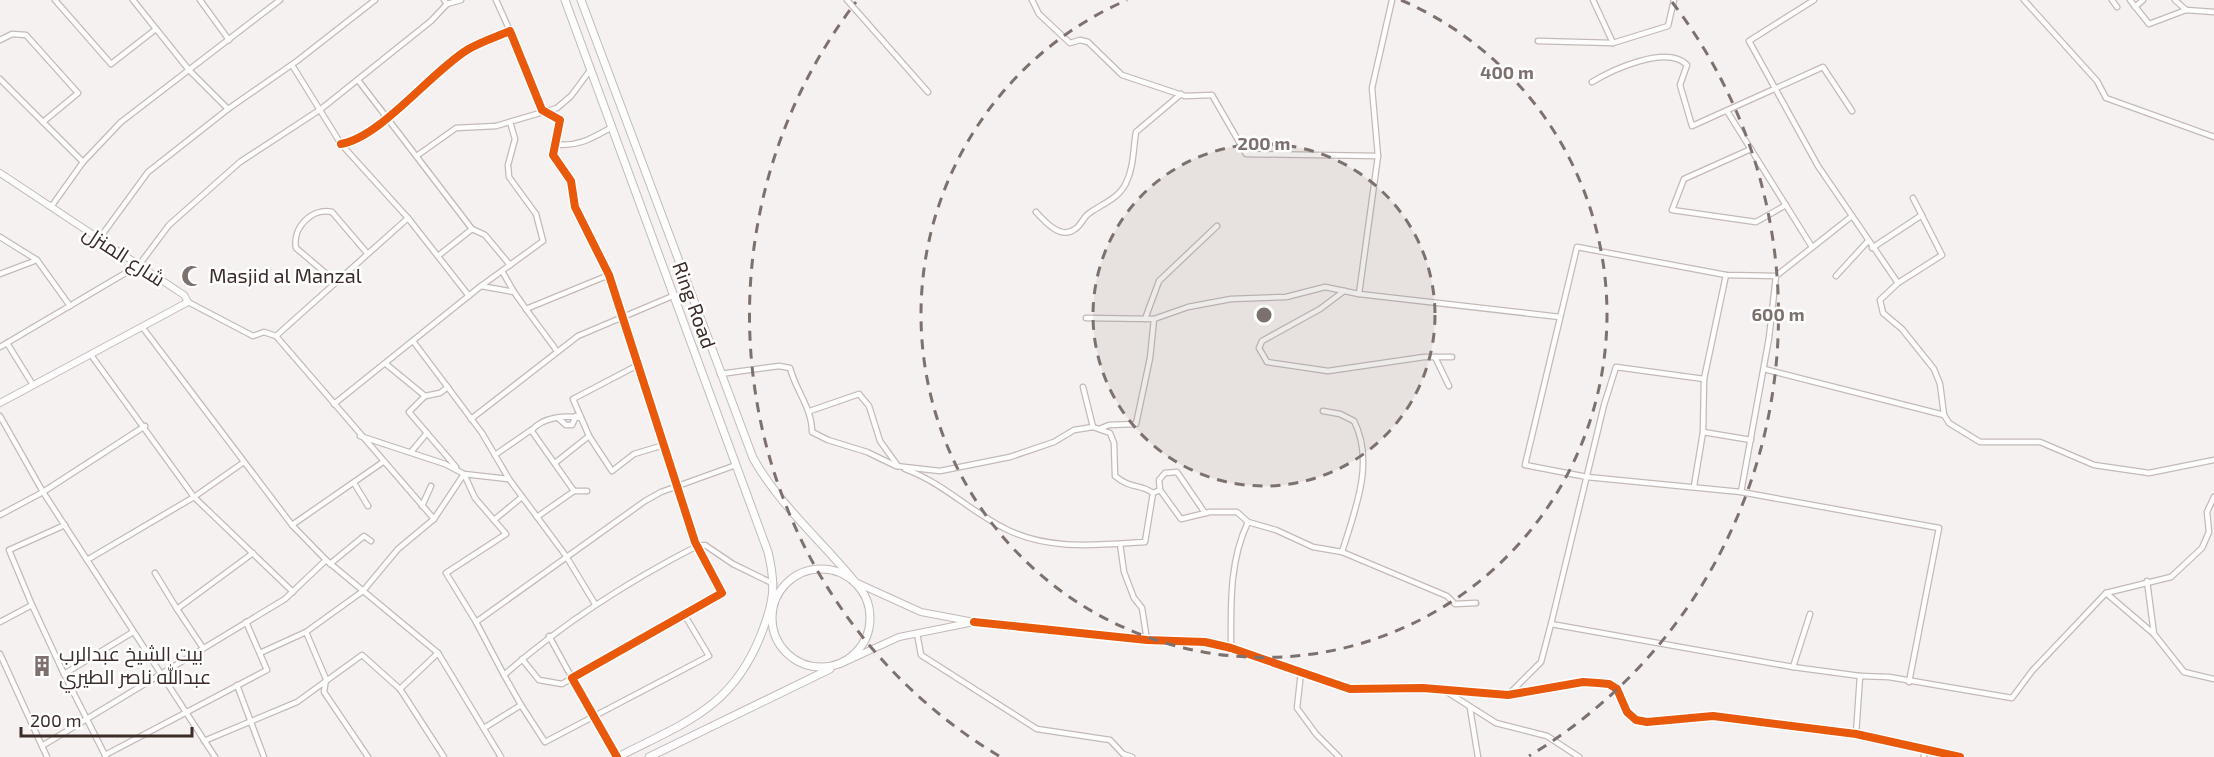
<svg xmlns="http://www.w3.org/2000/svg" width="2214" height="757" font-family="'Exo 2',Cairo,sans-serif">
  <style>
    .lines { fill: none; stroke-linecap: round; stroke-linejoin: round }
    .street-casing { stroke: #c3bab8; stroke-width: 7 }
    .secondary-casing { stroke: #c3bab8; stroke-width: 8 }
    .primary-casing { stroke: #c3bab8; stroke-width: 9 }
    .street { stroke: #fefdfd; stroke-width: 4.5 }
    .secondary { stroke: #fefdfd; stroke-width: 6 }
    .primary { stroke: #fefdfd; stroke-width: 7 }
    .cycleway-casing { stroke: #fff; stroke-width: 11 }
    .cycleway { stroke: #e8590c; stroke-width: 8 }
    .ring { fill: none; stroke: #7d716e; stroke-width: 3; stroke-dasharray: 10 8 }
    .labels { text-anchor: middle; stroke-width: 5; stroke-linejoin: round; paint-order: stroke }
    .street-label { font-size: 20px; fill: #3c2c28; stroke: #fff }
    .poi-label { font-size: 20px; fill: #3c2c28; stroke: #fff; text-anchor: start }
    .centre { fill: #7d716e; stroke: #fff; stroke-width: 3 }
    .ring-label { font-size: 18px; text-anchor: middle; font-weight: bold; fill: #7d716e; stroke: #fff; stroke-width: 5; stroke-linejoin: round; paint-order: stroke }
  </style>
  <rect width="100%" height="100%" fill="#f6f1f1"/>
  <g class="lines">
    <defs>
      <g id="street">
        <path d="M55,0L111,64L156,29"/>
        <path d="M133,0L189,70L228,109"/>
        <path d="M200,0L229,40"/>
        <path d="M496,0L510,31"/>
        <path d="M847,0L928,92"/>
        <path d="M1032,0L1039,14L1070,43L1080,40L1088,42L1122,75L1185,96L1212,95L1246,154L1378,156"/>
        <path d="M1593,0L1613,43"/>
        <path d="M1814,0L1749,41L1818,166L1898,283"/>
        <path d="M2024,0L2097,81L2106,98L2214,137"/>
        <path d="M2112,0L2117,7"/>
        <path d="M2130,0L2149,24L2186,10L2214,12"/>
        <path d="M2175,0L2186,10"/>
        <path d="M447,4L461,0"/>
        <path d="M2135,7L2143,0"/>
        <path d="M0,40L12,34L26,35L78,93L43,122"/>
        <path d="M1538,41L1613,43L1668,26L1674,0"/>
        <path d="M292,65L341,144L408,218L469,296"/>
        <path d="M0,79L83,162"/>
        <path d="M358,80L472,229"/>
        <path d="M1592,82C1612,70 1667,44 1687,65L1680,85L1692,126L1823,67L1852,111"/>
        <path d="M1727,111L1812,247"/>
        <path d="M341,144C381,137 430,73 467,50C480,42 496,37 510,31L542,110L560,120L553,155L571,181L575,207L609,275L695,542L722,593L572,678L617,757"/>
        <path d="M555,144C577,148 594,137 612,127"/>
        <path d="M1751,149L1684,179L1672,210L1756,222L1786,205"/>
        <path d="M418,155L456,128L496,126L557,108L571,96L591,69"/>
        <path d="M1913,198L1942,255L1898,283L1880,300L1883,313L1902,329L1934,369L1940,384L1944,415L1949,423L1980,442H2040L2094,465L2149,473L2214,460"/>
        <path d="M51,207L83,162L121,122L280,0"/>
        <path d="M1036,212C1045,222 1061,240 1075,229C1082,225 1083,216 1091,212C1104,203 1119,198 1126,183C1134,167 1133,149 1136,132L1181,94"/>
        <path d="M0,237L37,260L70,306"/>
        <path d="M99,239L148,172L228,109L297,61L375,0"/>
        <path d="M1872,248L1922,215"/>
        <path d="M438,256L472,229L485,235L510,265"/>
        <path d="M502,271L514,292"/>
        <path d="M0,274L37,260"/>
        <path d="M1776,276L1769,338L1741,492L1587,477L1525,465L1577,247L1726,275L1776,276L1852,216"/>
        <path d="M1836,276L1868,241"/>
        <path d="M336,282L296,248C292,228 312,207 332,212L367,253"/>
        <path d="M481,286L543,241L536,214L509,177L508,165L515,139L510,122"/>
        <path d="M1344,291L1320,309L1262,341L1259,348L1267,362L1328,371L1424,357H1452"/>
        <path d="M1359,294L1378,156L1372,88L1392,0"/>
        <path d="M188,302L253,336L264,332L276,336L434,519"/>
        <path d="M526,309L557,351"/>
        <path d="M1086,318L1154,319L1188,307L1231,299L1286,297L1325,287L1359,294L1560,317"/>
        <path d="M1145,319L1159,281L1217,226"/>
        <path d="M143,328L292,525L326,560L438,653L501,757"/>
        <path d="M276,336L408,218"/>
        <path d="M413,341L482,433L509,479L566,556L595,604"/>
        <path d="M7,343L33,385"/>
        <path d="M0,347L139,265L169,225L240,162L321,109L431,21L447,4L444,0"/>
        <path d="M91,355L194,497L293,592"/>
        <path d="M1435,357L1449,386"/>
        <path d="M386,364L425,396L409,412L456,467"/>
        <path d="M1764,369L1944,415"/>
        <path d="M720,374L779,366L790,368C796,391 812,408 812,432L828,440L867,452L896,466L940,471L1010,457L1054,442L1074,430L1093,427"/>
        <path d="M1083,387L1093,427L1110,433L1114,443L1115,476C1132,490 1139,483 1153,493"/>
        <path d="M425,396L440,393L448,387"/>
        <path d="M334,404L481,286L514,292L526,309L609,275"/>
        <path d="M810,411L859,394L869,406L880,441L898,466"/>
        <path d="M1323,411L1340,414L1354,421C1375,462 1355,510 1342,552"/>
        <path d="M0,416L43,492L215,757"/>
        <path d="M558,418L566,425H572L576,416"/>
        <path d="M471,419L578,336L675,295"/>
        <path d="M1099,429L1109,425L1136,424L1150,358L1154,319"/>
        <path d="M532,430C543,417 565,415 581,418"/>
        <path d="M1703,432L1704,379L1726,275"/>
        <path d="M360,436L445,464L464,474L508,479"/>
        <path d="M589,436L612,471L634,454L664,445"/>
        <path d="M411,452L427,433"/>
        <path d="M495,455L531,430L574,491L537,517"/>
        <path d="M555,463L589,436L573,399L638,365"/>
        <path d="M905,469C945,484 968,510 1004,528C1047,551 1098,545 1145,542L1153,493L1160,490L1181,519L1210,512H1237L1248,522"/>
        <path d="M354,483L368,506"/>
        <path d="M1694,486L1703,432L1751,440"/>
        <path d="M1160,490L1159,480L1165,473L1177,472L1205,513"/>
        <path d="M574,491H587"/>
        <path d="M1741,492L1939,528L1909,682"/>
        <path d="M422,506L431,486"/>
        <path d="M0,515L43,492L145,426"/>
        <path d="M494,520L522,497"/>
        <path d="M292,525L383,462"/>
        <path d="M1120,544L1124,572L1134,598L1142,608L1147,640"/>
        <path d="M87,560L194,497L244,462"/>
        <path d="M330,564L364,536L371,541"/>
        <path d="M155,573L177,609L253,553"/>
        <path d="M2147,581L2154,634L2184,672L2214,679"/>
        <path d="M2106,593L2154,634"/>
        <path d="M32,605L9,550L65,525"/>
        <path d="M177,609L203,648"/>
        <path d="M0,622L32,605L64,674"/>
        <path d="M1551,624L1604,405L1616,367L1704,379"/>
        <path d="M306,632L363,591L398,549L434,519L464,474L475,498L506,534L446,573L476,622"/>
        <path d="M917,633L921,655L1037,729L1110,740L1123,754L1132,757"/>
        <path d="M1231,648C1231,604 1229,562 1248,522L1276,530L1313,547L1342,552L1447,596L1455,604L1476,603"/>
        <path d="M260,653L306,632L326,679L324,692L368,757"/>
        <path d="M0,654L47,757"/>
        <path d="M522,659L539,680L562,684L572,678L549,636"/>
        <path d="M1793,667L1810,614"/>
        <path d="M1301,672L1297,708L1316,734L1339,757"/>
        <path d="M504,675L476,622L645,501L661,492L736,465"/>
        <path d="M237,685L264,757"/>
        <path d="M400,689L438,653"/>
        <path d="M1444,690L1496,723L1547,736L1579,757"/>
        <path d="M1508,695L1541,662L1551,624L1793,667L1860,676"/>
        <path d="M521,705L504,675C563,623 627,582 697,546L705,545L733,564L774,584"/>
        <path d="M1470,708L1478,757"/>
        <path d="M484,728L521,705L545,742L709,656L684,614"/>
        <path d="M1856,734L1860,676L1889,677L2012,698L2032,671L2106,593L2171,577L2202,548L2209,532L2207,512L2214,497"/>
        <path d="M204,741L297,702L362,655L400,689L444,757"/>
        <path d="M42,746L285,599L326,560"/>
        <path d="M105,755L267,670L246,622"/>
        <path d="M106,757L64,674L133,632"/>
        <path d="M1924,757V750"/>
      </g>
      <g id="secondary">
        <path d="M0,173L184,295L188,302L0,403"/>
        <path d="M974,622L1147,640L1205,642L1231,648L1350,689L1423,688L1508,695L1583,682L1598,683L1609,684L1617,689L1627,712L1636,720L1647,722L1713,716L1856,734L1960,757"/>
        <path d="M840,664L899,637L974,622L921,612L855,582"/>
      </g>
      <g id="primary">
        <path d="M565,0L768,552C776,585 774,601 762,632C733,708 686,722 618,757"/>
        <path d="M581,0L753,458C780,506 821,540 855,582"/>
        <circle cx="821" cy="618" r="49"/>
        <path d="M649,757L830,669"/>
      </g>
    </defs>
    <use href="#street" class="street-casing"/>
    <use href="#secondary" class="secondary-casing"/>
    <use href="#primary" class="primary-casing"/>
    <use href="#street" class="street"/>
    <use href="#secondary" class="secondary"/>
    <use href="#primary" class="primary"/>
    <defs>
      <g id="cycleway">
        <path d="M341,144C381,137 430,73 467,50C480,42 496,37 510,31L542,110L560,120L553,155L571,181L575,207L609,275L695,542L722,593L572,678L617,757"/>
        <path d="M974,622L1147,640L1205,642L1231,648L1350,689L1423,688L1508,695L1583,682L1598,683L1609,684L1617,689L1627,712L1636,720L1647,722L1713,716L1856,734L1960,757"/>
      </g>
    </defs>
    <use href="#cycleway" class="cycleway-casing"/>
    <use href="#cycleway" class="cycleway"/>
  </g>
  <circle cx="1264" cy="315" r="171" fill="#7d716e" fill-opacity=".12"/>
  <g class="ring">
    <circle cx="1264" cy="315" r="171"/>
    <path d="M1401 0A343 343 0 1 1 1127 0"/>
    <path d="M999 756A514 514 0 0 1 856 2M1672 2A514 514 0 0 1 1529 756"/>
  </g>
  <defs>
    <symbol id="mosque-bare" viewBox="-9 -9 18 18"><path d="M3.5-4.9A6 6 0 1 0 3.5 4.9A5 5 0 1 1 3.5-4.9Z" fill="#7d716e" stroke="#fff" stroke-width="2.5" paint-order="stroke"/></symbol>
    <symbol id="building-bare" viewBox="-9 -9 18 18"><path d="M-4-6H4V6H1V3H-1V6H-4ZM-2.5-4.3h1.7v1.8h-1.7ZM.8-4.3h1.7v1.8H.8ZM-2.5-1h1.7V.8h-1.7ZM.8-1h1.7V.8H.8Z" fill="#7d716e" stroke="#fff" stroke-width="2.5" paint-order="stroke"/></symbol>
  </defs>
  <g fill-rule="evenodd">
    <use href="#mosque-bare" x="177" y="261" width="30" height="30"/>
    <use href="#building-bare" x="27" y="651" width="30" height="30"/>
  </g>
  <g class="labels">
    <g class="street-label">
      <text transform="translate(124 256) rotate(33)" y="7">شارع المنزل</text>
      <text transform="translate(694 305) rotate(70)" y="7">Ring Road</text>
    </g>
    <g class="poi-label">
      <text x="209" y="283">Masjid al Manzal</text>
      <text x="59" y="661">بيت الشيخ عبدالرب<tspan x="59" dy="23">عبدالله ناصر الطيري</tspan></text>
    </g>
  </g>
  <circle cx="1264" cy="315" r="9" class="centre"/>
  <g class="ring-label">
    <text x="1507" y="79">400 m</text>
    <text x="1264" y="150">200 m</text>
    <text x="1778" y="321">600 m</text>
  </g>
  <path d="M21 727v9h171v-9" fill="none" stroke="#3c2c28" stroke-width="3"/>
  <text x="30" y="727" font-size="18" fill="#3c2c28" stroke="#ffffff" stroke-width="4.5" paint-order="stroke">200 m</text>
</svg>
